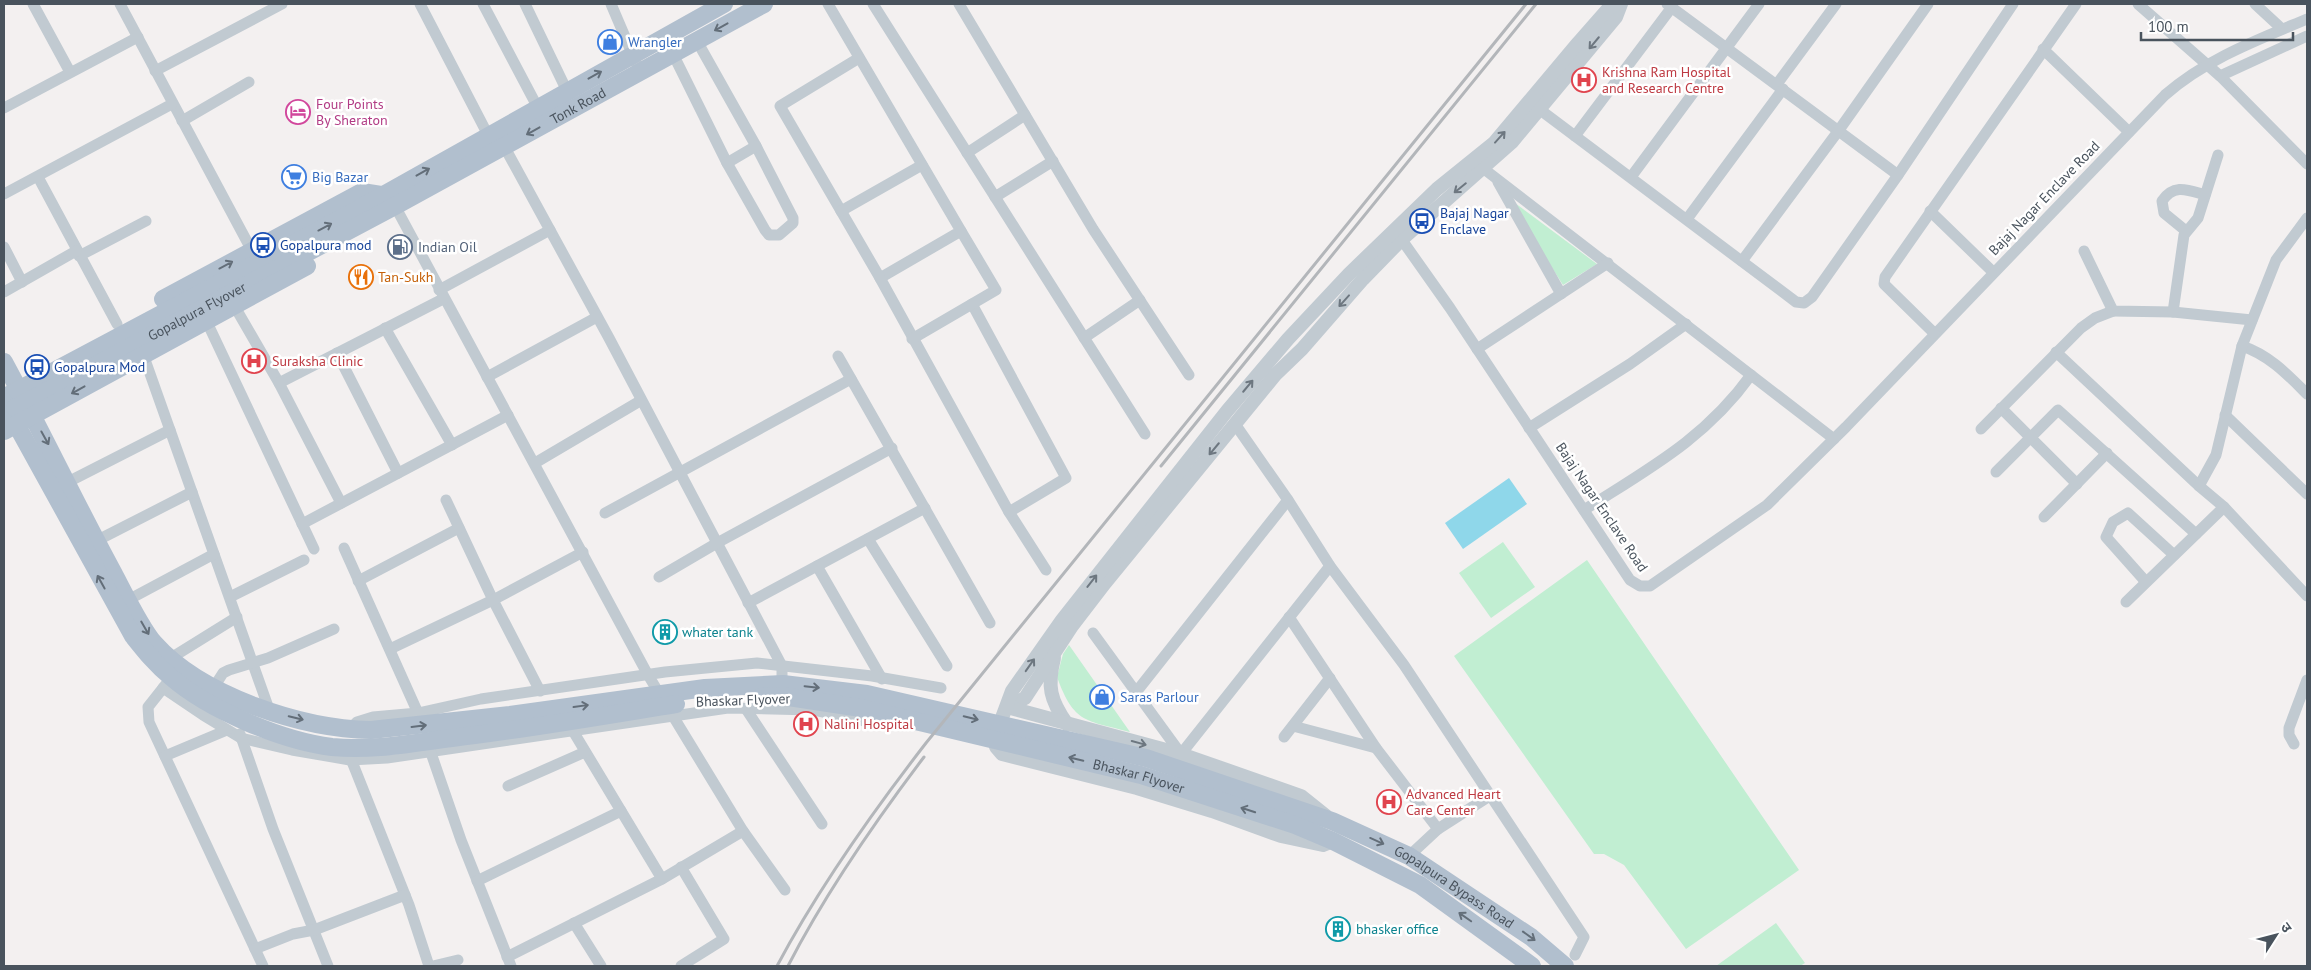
<svg xmlns="http://www.w3.org/2000/svg" width="2311" height="970" font-family="'PT Sans','Noto Sans Devanagari',sans-serif">
  <style>
    .green { fill: #c1eed2 }
    .water { fill: #8fd7ea }
    .lines { fill: none; stroke-linecap: round; stroke-linejoin: round }
    .minor { stroke: #c1cad1; stroke-width: 11 }
    .tertiary { stroke: #c1cad1; stroke-width: 14 }
    .primary { stroke: #b1bfce; stroke-width: 18 }
    .rail { stroke: #b3b6ba; stroke-width: 3 }
    .oneway { stroke: #636e79 }
    .oneway2 { stroke: #6d7780 }
    .labels { text-anchor: middle; stroke-width: 5; stroke-linejoin: round; paint-order: stroke }
    .shop-label { font-size: 14px; fill: #366cbe; stroke: #fff; text-anchor: start }
    .health-label { font-size: 14px; fill: #be3a42; stroke: #fff; text-anchor: start }
    .hotel-label { font-size: 14px; fill: #b23c85; stroke: #fff; text-anchor: start }
    .street-label { font-size: 14px; fill: #49535d; stroke: #fff }
    .transit-label { font-size: 14px; fill: #164399; stroke: #fff; text-anchor: start }
    .service-label { font-size: 14px; fill: #4e5e75; stroke: #fff; text-anchor: start }
    .food-label { font-size: 14px; fill: #c56008; stroke: #fff; text-anchor: start }
    .culture-label { font-size: 14px; fill: #0d838f; stroke: #fff; text-anchor: start }
  </style>
  <rect width="100%" height="100%" fill="#f3f0f0"/>
  <g class="green">
    <path d="M1507,197L1597,264L1563,285Z"/>
    <path d="M1503,542L1535,587L1491,618L1459,573Z"/>
    <path d="M1587,560L1799,870L1686,949L1624,865L1604,854H1594L1454,656Z"/>
    <path d="M1069,645L1130,732C1086,720 1074,724 1057,677L1063,654Z"/>
    <path d="M1776,923L1805,963L1800,966H1716Z"/>
  </g>
  <path class="water" d="M1509,478L1527,504L1463,549L1445,523Z"/>
  <g class="lines">
    <g class="minor">
      <path d="M33,4L70,72"/>
      <path d="M120,4L252,251"/>
      <path d="M420,4L488,135"/>
      <path d="M483,4L538,108"/>
      <path d="M525,4L567,91"/>
      <path d="M611,4L640,72"/>
      <path d="M828,4L961,231L880,278"/>
      <path d="M873,4L1145,434"/>
      <path d="M959,4L1093,229L1189,375"/>
      <path d="M1667,4L1898,175"/>
      <path d="M2138,4L2220,76L2307,164"/>
      <path d="M2255,4L2282,29"/>
      <path d="M2043,49L2129,132"/>
      <path d="M673,54L727,163L765,230L769,235H779L793,223V218L756,146L697,41"/>
      <path d="M859,58L780,106L880,278L1009,512L1046,570"/>
      <path d="M155,71L282,4"/>
      <path d="M2220,76L2307,36"/>
      <path d="M1777,84L1836,4"/>
      <path d="M4,108L138,37"/>
      <path d="M1539,109L1796,302L1804,303L1812,297L1898,175L2013,4"/>
      <path d="M182,121L249,82"/>
      <path d="M1575,136L1672,7"/>
      <path d="M504,146L609,338L782,666V690"/>
      <path d="M967,153L1025,115"/>
      <path d="M727,163L756,146"/>
      <path d="M1484,169L1834,439"/>
      <path d="M38,177L117,324"/>
      <path d="M1631,177L1759,4"/>
      <path d="M1498,182L1561,294"/>
      <path d="M4,194L172,104"/>
      <path d="M995,197L1053,161"/>
      <path d="M395,206L648,675L743,831L785,890"/>
      <path d="M841,211L922,165"/>
      <path d="M1930,211L1993,272"/>
      <path d="M1687,219L1783,89"/>
      <path d="M2186,231L2164,213L2162,201C2174,183 2188,190 2205,195"/>
      <path d="M1397,233L1450,308L1630,580L1640,586H1650L1767,505L1846,427L2165,95C2206,59 2257,40 2307,19"/>
      <path d="M4,247L22,282"/>
      <path d="M2084,251L2113,311L2173,312L2252,320"/>
      <path d="M79,256L146,221"/>
      <path d="M1742,261L1839,130L1928,4"/>
      <path d="M439,290L550,230"/>
      <path d="M4,292L76,251"/>
      <path d="M972,304L1066,478L1009,512"/>
      <path d="M235,307L279,383L341,503"/>
      <path d="M2173,312L2184,235L2198,218L2218,155"/>
      <path d="M206,320L314,549"/>
      <path d="M385,328L452,445"/>
      <path d="M1934,333L1884,284L1885,277L2076,4"/>
      <path d="M1084,338L1140,300"/>
      <path d="M912,339L996,290L961,231"/>
      <path d="M2242,346C2269,355 2287,374 2307,394"/>
      <path d="M1477,349L1608,263"/>
      <path d="M2056,352L2199,486L2224,507L2307,596"/>
      <path d="M337,353L398,473"/>
      <path d="M143,354L270,712"/>
      <path d="M838,356L990,623"/>
      <path d="M487,377L597,317"/>
      <path d="M279,383L443,299"/>
      <path d="M2001,408L2077,484"/>
      <path d="M2225,415L2307,494"/>
      <path d="M1235,424L1288,500L1330,566L1404,665L1584,937L1575,955"/>
      <path d="M1529,428L1630,364L1686,324"/>
      <path d="M1981,429L2081,328L2095,318L2113,311"/>
      <path d="M535,463L640,401"/>
      <path d="M1996,472L2058,410L2196,534"/>
      <path d="M66,483L170,430"/>
      <path d="M2199,486L2216,455L2242,346L2276,260L2307,218"/>
      <path d="M446,500L493,600L540,691"/>
      <path d="M1584,510C1648,469 1705,439 1751,375"/>
      <path d="M605,513L851,379"/>
      <path d="M2044,517L2107,453"/>
      <path d="M302,524L508,415"/>
      <path d="M868,539L947,666"/>
      <path d="M96,541L192,492"/>
      <path d="M344,548L418,713"/>
      <path d="M817,566L882,679"/>
      <path d="M659,577L717,543L892,448"/>
      <path d="M358,581L459,528"/>
      <path d="M2146,582L2106,537L2113,522L2128,513L2174,555"/>
      <path d="M230,597L304,560"/>
      <path d="M128,600L214,554"/>
      <path d="M2126,602L2224,507"/>
      <path d="M748,603L925,508"/>
      <path d="M1289,617L1376,748L1438,829L1491,795"/>
      <path d="M1093,633L1181,754L1330,566"/>
      <path d="M390,649L493,600L583,552"/>
      <path d="M171,658L237,617"/>
      <path d="M167,683L148,707L149,722L263,966"/>
      <path d="M214,687L223,673L229,670L268,658L334,629"/>
      <path d="M163,688L203,715L241,738L292,750L350,760L387,758L728,708L813,710L882,725"/>
      <path d="M1137,691L1288,500"/>
      <path d="M746,709L822,824"/>
      <path d="M1293,726L1376,748"/>
      <path d="M350,729L357,722L373,717L418,713L481,699L665,672L757,663L872,676L941,688"/>
      <path d="M573,731L662,879"/>
      <path d="M240,734L273,829L328,966"/>
      <path d="M1284,737L1330,678"/>
      <path d="M2294,744L2289,735V728L2307,680"/>
      <path d="M430,750L461,840L511,966"/>
      <path d="M349,754L409,905L429,966"/>
      <path d="M165,756L227,730"/>
      <path d="M508,786L585,752"/>
      <path d="M1409,856L1438,829"/>
      <path d="M477,881L621,811"/>
      <path d="M574,923L601,966"/>
      <path d="M255,949L293,934L314,930L405,895"/>
      <path d="M507,957L662,879L743,831"/>
      <path d="M433,966L458,960"/>
      <path d="M681,966L724,939L681,867"/>
    </g>
    <g class="tertiary">
      <path d="M1054,658C1047,686 1050,700 1067,724"/>
      <path d="M1007,707L1025,698L1072,626L1105,583L1275,375L1302,349L1363,279L1401,240L1512,142L1616,17L1621,4"/>
      <path d="M1007,707L1181,754L1301,796L1326,816"/>
      <path d="M1333,841L1323,845L1281,836L1212,811L1137,788L1002,754L996,747V734L1012,691L1062,620L1227,411L1288,339L1349,274L1437,189L1494,143L1578,43L1607,10L1616,4"/>
    </g>
    <g class="primary">
      <path d="M163,299L362,192L381,195"/>
      <path id="s1" d="M4,362C42,432 76,504 114,574C124,593 141,628 154,643C201,696 302,729 371,730L510,715L705,688L783,684L867,694L1146,758L1332,821L1409,856L1531,937L1565,966"/>
      <path d="M9,395L344,217L724,4"/>
      <path d="M4,402L133,636C145,651 156,665 171,677C209,710 282,741 332,747C373,751 412,743 452,738C527,729 602,716 676,704"/>
      <path id="s2" d="M15,408L395,206L764,4"/>
      <path d="M4,431L307,266"/>
      <path id="s3" d="M760,697L782,696L861,708L1141,775L1295,825L1333,841L1420,885L1532,966"/>
    </g>
    <g class="rail">
      <path d="M1161,466L1536,4"/>
      <path d="M777,966C819,887 871,814 926,743L1526,4"/>
      <path d="M788,966C826,892 874,823 924,757"/>
    </g>
  </g>
  <defs><path id="oneway-shaft" d="M-6 0H5M1.5-3L5.5 0L1.5 3" fill="none" stroke-width="1.6" stroke-linecap="round" stroke-linejoin="round" transform="scale(1.25)"/></defs>
  <g class="oneway">
    <use href="#oneway-shaft" transform="translate(721 27) rotate(151)"/>
    <use href="#oneway-shaft" transform="translate(595 75) rotate(-29)"/>
    <use href="#oneway-shaft" transform="translate(533 131) rotate(151)"/>
    <use href="#oneway-shaft" transform="translate(423 172) rotate(-29)"/>
    <use href="#oneway-shaft" transform="translate(325 227) rotate(-28)"/>
    <use href="#oneway-shaft" transform="translate(226 265) rotate(-28)"/>
    <use href="#oneway-shaft" transform="translate(78 390) rotate(151)"/>
    <use href="#oneway-shaft" transform="translate(45 438) rotate(61)"/>
    <use href="#oneway-shaft" transform="translate(101 582) rotate(-119)"/>
    <use href="#oneway-shaft" transform="translate(145 628) rotate(60)"/>
    <use href="#oneway-shaft" transform="translate(812 687) rotate(6)"/>
    <use href="#oneway-shaft" transform="translate(581 706) rotate(-8)"/>
    <use href="#oneway-shaft" transform="translate(296 718) rotate(13)"/>
    <use href="#oneway-shaft" transform="translate(971 718) rotate(13)"/>
    <use href="#oneway-shaft" transform="translate(419 726) rotate(-7)"/>
    <use href="#oneway-shaft" transform="translate(1076 759) rotate(-167)"/>
    <use href="#oneway-shaft" transform="translate(1248 810) rotate(-162)"/>
    <use href="#oneway-shaft" transform="translate(1377 841) rotate(24)"/>
    <use href="#oneway-shaft" transform="translate(1465 917) rotate(-145)"/>
    <use href="#oneway-shaft" transform="translate(1529 936) rotate(36)"/>
  </g>
  <g class="oneway2">
    <use href="#oneway-shaft" transform="translate(1594 43) rotate(130)"/>
    <use href="#oneway-shaft" transform="translate(1500 137) rotate(-48)"/>
    <use href="#oneway-shaft" transform="translate(1460 188) rotate(141)"/>
    <use href="#oneway-shaft" transform="translate(1344 301) rotate(132)"/>
    <use href="#oneway-shaft" transform="translate(1248 386) rotate(-50)"/>
    <use href="#oneway-shaft" transform="translate(1214 449) rotate(130)"/>
    <use href="#oneway-shaft" transform="translate(1092 581) rotate(-52)"/>
    <use href="#oneway-shaft" transform="translate(1030 665) rotate(-55)"/>
    <use href="#oneway-shaft" transform="translate(1139 743) rotate(15)"/>
  </g>
  <defs>
    <symbol id="shop-ring" viewBox="-11 -11 22 22"><circle r="9.5" fill="#fff" stroke="#3f7fe0" stroke-width="1.5"/><path d="M-5-2.5h2.3a2.7 3.5 0 0 1 5.4 0H5L5.5 6h-11ZM-1.5-2.5h3a1.5 2.3 0 0 0-3 0Z" fill="#3f7fe0"/></symbol>
    <symbol id="hospital-ring" viewBox="-11 -11 22 22"><circle r="9.5" fill="#fff" stroke="#e0444e" stroke-width="1.5"/><path d="M-5-5h3v3.5h4V-5h3V5h-3V1.5h-4V5h-3Z" fill="#e0444e"/></symbol>
    <symbol id="hotel-ring" viewBox="-11 -11 22 22"><circle r="9.5" fill="#fff" stroke="#d1479c" stroke-width="1.5"/><path d="M-6-4.5h1.5V1H6V5H4.5V3h-9V5H-6ZM-4 0a1.8 1.8 0 1 1 3.6 0ZM.5 0V-2.5h3Q6-2.5 6 0Z" fill="#d1479c"/></symbol>
    <symbol id="supermarket-ring" viewBox="-11 -11 22 22"><circle r="9.5" fill="#fff" stroke="#3f7fe0" stroke-width="1.5"/><path d="M-6-5.5h2.5l.6 2H6L4.5 2H-2.5L-4.4-4H-6ZM-1.5 3.2a1.3 1.3 0 1 0 .1 0ZM3 3.2a1.3 1.3 0 1 0 .1 0Z" fill="#3f7fe0"/></symbol>
    <symbol id="bus-ring" viewBox="-11 -11 22 22"><circle r="9.5" fill="#fff" stroke="#1a4fb4" stroke-width="1.5"/><path d="M-5-6H5V4H4V6H2V4H-2V6H-4V4H-5ZM-3.5-4V0h7V-4ZM-3.5 1.2v1.5H-2V1.2ZM2 1.2v1.5H3.5V1.2Z" fill="#1a4fb4"/></symbol>
    <symbol id="fuel-ring" viewBox="-11 -11 22 22"><circle r="9.5" fill="#fff" stroke="#5c6f8a" stroke-width="1.5"/><path d="M-5.5-6h7V0h2V4h1.3V-2.5L3-4.5l.8-.8L6-3V5H2.5V1h-1V6h-7ZM-4.2-4.7v3.2H.2V-4.7Z" fill="#5c6f8a"/></symbol>
    <symbol id="restaurant-ring" viewBox="-11 -11 22 22"><circle r="9.5" fill="#fff" stroke="#e8710a" stroke-width="1.5"/><path d="M-5-6h1v4h1v-4h1v4h1v-4h1v5L-1.5 .5V6h-2V.5L-5-1ZM5-6V6H3V1.5H1.5Q1.5-4 5-6Z" fill="#e8710a"/></symbol>
    <symbol id="building-ring" viewBox="-11 -11 22 22"><circle r="9.5" fill="#fff" stroke="#0f9aa8" stroke-width="1.5"/><path d="M-4-6H4V6H1V3H-1V6H-4ZM-2.5-4.3h1.7v1.8h-1.7ZM.8-4.3h1.7v1.8H.8ZM-2.5-1h1.7V.8h-1.7ZM.8-1h1.7V.8H.8Z" fill="#0f9aa8"/></symbol>
  </defs>
  <g fill-rule="evenodd">
    <use href="#shop-ring" x="596" y="28" width="28" height="28"/>
    <use href="#hospital-ring" x="1570" y="66" width="28" height="28"/>
    <use href="#hotel-ring" x="284" y="98" width="28" height="28"/>
    <use href="#supermarket-ring" x="280" y="163" width="28" height="28"/>
    <use href="#bus-ring" x="1408" y="207" width="28" height="28"/>
    <use href="#bus-ring" x="249" y="231" width="28" height="28"/>
    <use href="#fuel-ring" x="386" y="233" width="28" height="28"/>
    <use href="#restaurant-ring" x="347" y="263" width="28" height="28"/>
    <use href="#hospital-ring" x="240" y="347" width="28" height="28"/>
    <use href="#bus-ring" x="23" y="353" width="28" height="28"/>
    <use href="#building-ring" x="651" y="618" width="28" height="28"/>
    <use href="#shop-ring" x="1088" y="683" width="28" height="28"/>
    <use href="#hospital-ring" x="792" y="710" width="28" height="28"/>
    <use href="#hospital-ring" x="1375" y="788" width="28" height="28"/>
    <use href="#building-ring" x="1324" y="915" width="28" height="28"/>
  </g>
  <g class="labels">
    <g class="shop-label">
      <text x="628" y="47">Wrangler</text>
      <text x="312" y="182">Big Bazar</text>
      <text x="1120" y="702">Saras Parlour</text>
    </g>
    <g class="health-label">
      <text x="1602" y="77">Krishna Ram Hospital<tspan x="1602" dy="16">and Research Centre</tspan></text>
      <text x="272" y="366">Suraksha Clinic</text>
      <text x="824" y="729">Nalini Hospital</text>
      <text x="1406" y="799">Advanced Heart<tspan x="1406" dy="16">Care Center</tspan></text>
    </g>
    <g class="hotel-label">
      <text x="316" y="109">Four Points<tspan x="316" dy="16">By Sheraton</tspan></text>
    </g>
    <g class="street-label">
      <text dy="5" stroke="none"><textPath href="#s2" startOffset="639">Tonk Road</textPath></text>
      <text transform="translate(2044 198) rotate(-46)" y="5">Bajaj Nagar Enclave Road</text>
      <text dy="5" stroke="none"><textPath href="#s2" startOffset="206">Gopalpura Flyover</textPath></text>
      <text transform="translate(1602 507) rotate(56)" y="5">Bajaj Nagar Enclave Road</text>
      <text transform="translate(743 700) rotate(-2)" y="5">Bhaskar Flyover</text>
      <text dy="5" stroke="none"><textPath href="#s3" startOffset="388">Bhaskar Flyover</textPath></text>
      <text dy="5" stroke="none"><textPath href="#s1" startOffset="1679">Gopalpura Bypass Road</textPath></text>
    </g>
    <g class="transit-label">
      <text x="1440" y="218">Bajaj Nagar<tspan x="1440" dy="16">Enclave</tspan></text>
      <text x="280" y="250">Gopalpura mod</text>
      <text x="54" y="372">Gopalpura Mod</text>
    </g>
    <g class="service-label">
      <text x="418" y="252">Indian Oil</text>
    </g>
    <g class="food-label">
      <text x="378" y="282">Tan-Sukh</text>
    </g>
    <g class="culture-label">
      <text x="682" y="637">whater tank</text>
      <text x="1356" y="934">bhasker office</text>
    </g>
  </g>
  <rect width="2311" height="970" fill="none" stroke="#49535d" stroke-width="10"/>
  <g transform="translate(2276 935) rotate(54)" stroke="#ffffff" stroke-width="4" paint-order="stroke">
  <path d="M0-4L9 19L0 12L-9 19Z" fill="#49535d"/>
  <text y="-8" font-size="14" font-weight="bold" text-anchor="middle" fill="#49535d">उ</text>
  </g>
  <path d="M2141 32v8h152v-8" fill="none" stroke="#49535d" stroke-width="2.5"/>
  <text x="2148" y="32" font-size="15" fill="#49535d" stroke="#ffffff" stroke-width="4" paint-order="stroke">100 m</text>
</svg>
